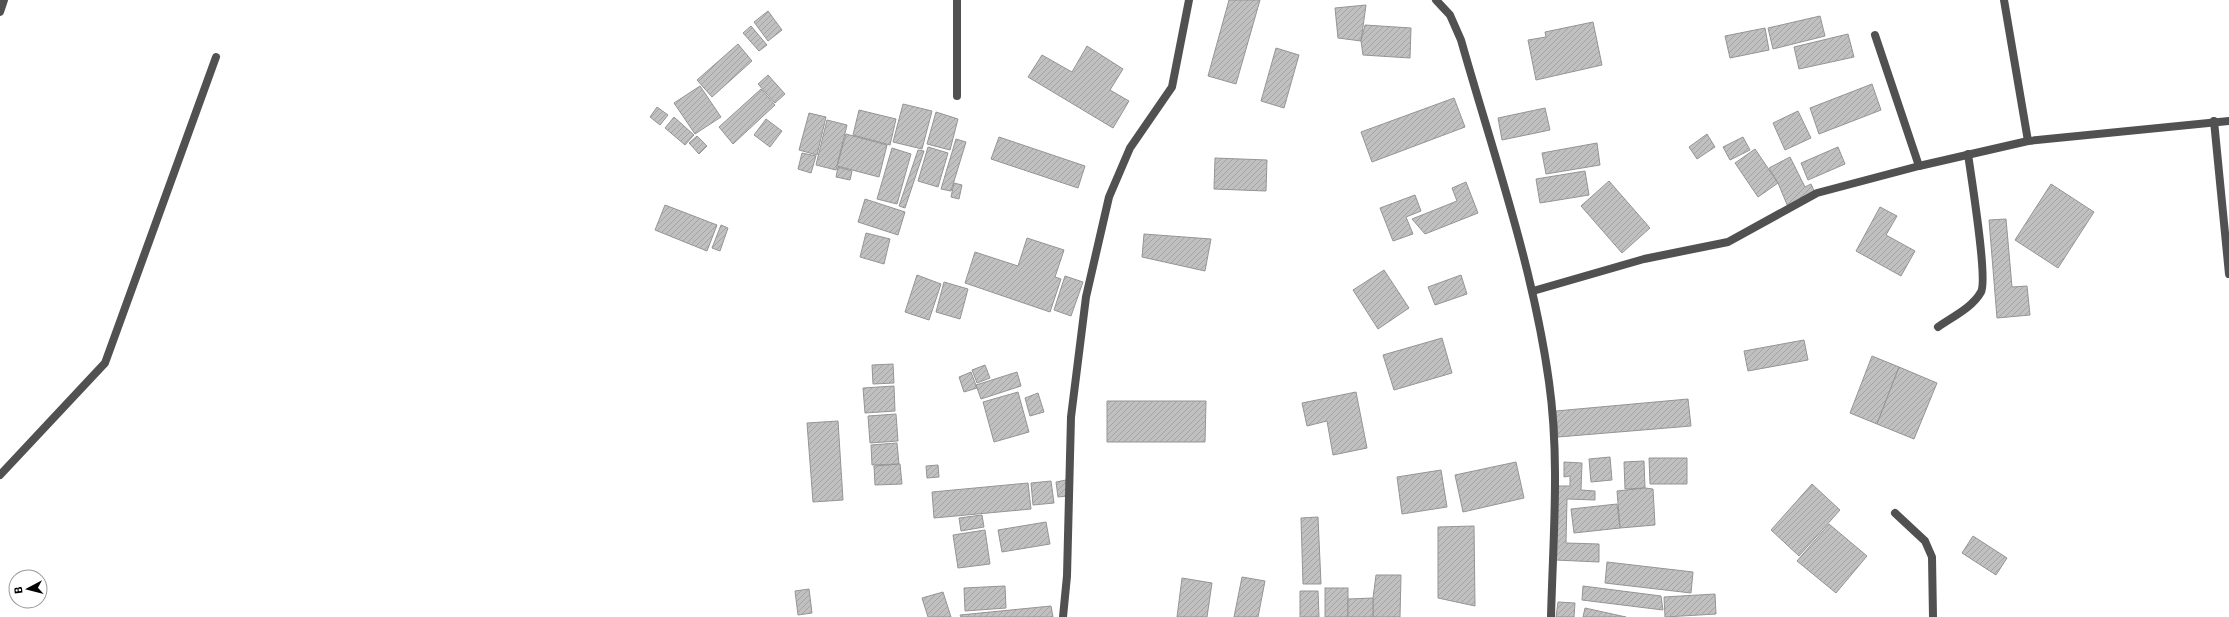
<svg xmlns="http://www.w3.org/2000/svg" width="2229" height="617" font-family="'Exo 2',sans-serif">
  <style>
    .building { fill: url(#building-hatch); stroke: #959595 }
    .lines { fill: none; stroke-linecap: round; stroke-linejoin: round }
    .street { stroke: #515151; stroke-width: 8 }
  </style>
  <defs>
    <pattern id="building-hatch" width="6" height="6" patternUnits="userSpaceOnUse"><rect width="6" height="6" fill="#c0c0c0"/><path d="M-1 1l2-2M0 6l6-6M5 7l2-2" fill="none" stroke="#a3a3a3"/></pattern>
  </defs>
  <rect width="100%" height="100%" fill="#fff"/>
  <g class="building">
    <path d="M1229,0H1260L1236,84L1208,76Z"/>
    <path d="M1366,5L1361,41L1338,38L1335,8Z"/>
    <path d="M768,11L782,30L768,41L754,22Z"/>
    <path d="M1820,16L1825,36L1773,49L1768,28Z"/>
    <path d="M1593,22L1602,65L1536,80L1528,40L1546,37L1545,32Z"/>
    <path d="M1365,25L1411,28L1410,58L1363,55L1361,41Z"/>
    <path d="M751,26L767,45L759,51L743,33Z"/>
    <path d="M1765,28L1769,50L1730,58L1725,36Z"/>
    <path d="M1848,34L1854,57L1799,69L1794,47Z"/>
    <path d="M738,44L752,61L712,97L697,80Z"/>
    <path d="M1087,46L1123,69L1110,90L1129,101L1113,128L1028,77L1042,55L1072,72Z"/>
    <path d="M1276,48L1299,55L1284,108L1261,101Z"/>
    <path d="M768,75L785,94L775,103L758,84Z"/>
    <path d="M1872,84L1881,110L1819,134L1810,108Z"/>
    <path d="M700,86L721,117L695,134L674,103Z"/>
    <path d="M761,89L775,105L733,144L719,127Z"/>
    <path d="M1454,98L1465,127L1372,162L1361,132Z"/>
    <path d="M903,104L932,111L922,149L893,142Z"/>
    <path d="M657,107L668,115L660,125L650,117Z"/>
    <path d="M1545,108L1550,130L1502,140L1498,118Z"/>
    <path d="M859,110L896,119L890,145L853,135Z"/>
    <path d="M1798,111L1811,138L1785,150L1773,123Z"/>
    <path d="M936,112L958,119L950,150L927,144Z"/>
    <path d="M809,113L826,117L817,155L799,150Z"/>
    <path d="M674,117L694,135L685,145L665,128Z"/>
    <path d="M766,119L782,131L770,147L754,135Z"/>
    <path d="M827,120L847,125L836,170L816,165Z"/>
    <path d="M846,134L887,145L879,177L837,166Z"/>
    <path d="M1707,134L1715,147L1697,159L1689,147Z"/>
    <path d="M697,136L707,146L699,154L689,143Z"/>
    <path d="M999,137L1085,166L1078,188L991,159Z"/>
    <path d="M1743,137L1750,150L1730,160L1723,147Z"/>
    <path d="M956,139L966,142L951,191L941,189Z"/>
    <path d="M1597,143L1600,165L1546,174L1542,153Z"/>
    <path d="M928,147L948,153L938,187L918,181Z"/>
    <path d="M1838,147L1845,164L1808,180L1801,163Z"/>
    <path d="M892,148L911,154L897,204L877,199Z"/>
    <path d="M1755,149L1778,183L1758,197L1735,163Z"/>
    <path d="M918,150L924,151L905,208L899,206Z"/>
    <path d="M802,153L816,156L811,173L798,169Z"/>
    <path d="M1790,157L1805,187L1811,184L1815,193L1788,207L1778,183L1769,168Z"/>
    <path d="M1215,158L1267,160L1266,191L1214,189Z"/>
    <path d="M838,167L852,171L850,180L836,177Z"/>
    <path d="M1585,171L1589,195L1540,203L1536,179Z"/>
    <path d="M1609,181L1650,228L1622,253L1581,206Z"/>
    <path d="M1466,182L1478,213L1425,234L1412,219L1457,201L1452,188Z"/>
    <path d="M954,183L962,185L959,199L951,197Z"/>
    <path d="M2051,184L2094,212L2058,268L2015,240Z"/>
    <path d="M1415,195L1421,211L1406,217L1413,234L1393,241L1380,208Z"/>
    <path d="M865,199L905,212L898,235L858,222Z"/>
    <path d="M665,205L717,225L707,251L655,230Z"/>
    <path d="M1880,207L1897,216L1886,235L1915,251L1901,276L1856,251Z"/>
    <path d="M2006,219L2012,287L2027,286L2030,315L1997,318L1989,220Z"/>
    <path d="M721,225L728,228L720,251L712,248Z"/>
    <path d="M866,233L890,239L884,264L860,257Z"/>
    <path d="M1144,234L1211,239L1205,271L1142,257Z"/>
    <path d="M1027,238L1064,250L1055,277L1061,279L1050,312L965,283L975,252L1018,266Z"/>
    <path d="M1384,270L1409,308L1378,329L1353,290Z"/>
    <path d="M917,275L941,284L929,320L905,312Z"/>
    <path d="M1461,275L1467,294L1435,305L1428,287Z"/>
    <path d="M1065,276L1083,282L1071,316L1054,310Z"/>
    <path d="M944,282L968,289L960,319L936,312Z"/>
    <path d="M1442,338L1452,373L1394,390L1383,355Z"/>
    <path d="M1804,340L1808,360L1748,371L1744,351Z"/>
    <path d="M1872,356L1899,367L1877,424L1850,413Z"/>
    <path d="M893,364L894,383L873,384L872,365Z"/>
    <path d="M985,365L990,378L977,383L972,370Z"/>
    <path d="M1899,367L1937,383L1914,439L1877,424Z"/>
    <path d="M971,372L977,388L964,392L959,377Z"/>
    <path d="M1017,372L1021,386L981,399L976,385Z"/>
    <path d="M894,386L895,411L865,413L863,388Z"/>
    <path d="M1018,392L1029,432L994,442L983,402Z"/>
    <path d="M1356,392L1367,448L1333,455L1327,421L1307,426L1302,403Z"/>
    <path d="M1038,393L1044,412L1030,416L1025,398Z"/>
    <path d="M1688,399L1691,426L1558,437L1556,411Z"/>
    <path d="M1107,401H1206L1205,442H1107Z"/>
    <path d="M896,414L898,441L870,443L868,416Z"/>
    <path d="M838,421L843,500L813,502L807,423Z"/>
    <path d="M897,443L899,464L872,465L871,445Z"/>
    <path d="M1610,457L1612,480L1591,482L1589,459Z"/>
    <path d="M1649,458H1687V484H1650Z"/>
    <path d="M1644,461L1645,488L1625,489L1624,462Z"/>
    <path d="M1516,462L1524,498L1463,512L1455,475Z"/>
    <path d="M1564,462L1582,463L1581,490L1595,491V500L1567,499L1566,543L1599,544V562L1555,560L1558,486H1570V476L1564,477Z"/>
    <path d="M900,464L902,484L875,485L874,466Z"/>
    <path d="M938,465L939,477L927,478L926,466Z"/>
    <path d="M1441,470L1447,507L1402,514L1397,477Z"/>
    <path d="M1066,480L1068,496L1058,497L1056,482Z"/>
    <path d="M1051,481L1054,503L1033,505L1031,483Z"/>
    <path d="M1028,483L1031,509L934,518L932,492Z"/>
    <path d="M1812,484L1840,510L1799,556L1771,530Z"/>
    <path d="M1645,488L1653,489L1655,525L1620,528L1617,491Z"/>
    <path d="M1617,504L1620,528L1574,533L1571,509Z"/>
    <path d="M982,515L984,527L961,531L959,518Z"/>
    <path d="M1318,517L1321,584H1303L1301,518Z"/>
    <path d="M1046,522L1050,544L1002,552L998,530Z"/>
    <path d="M1829,524L1867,556L1836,593L1797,561Z"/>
    <path d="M1474,526L1475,606L1438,598V527Z"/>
    <path d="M985,530L990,564L958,568L953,535Z"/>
    <path d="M1973,536L2007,558L1996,575L1962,553Z"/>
    <path d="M1607,562L1693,572L1691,593L1605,583Z"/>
    <path d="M1376,575H1401L1400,617H1373V598Z"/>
    <path d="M1242,577L1265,581L1258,617H1234Z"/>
    <path d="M1182,578L1212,583L1207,617H1177Z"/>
    <path d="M1005,586L1006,608L965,611L964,588Z"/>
    <path d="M1583,586L1661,596L1663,610L1582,600Z"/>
    <rect x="1325" y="588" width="23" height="29"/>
    <path d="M809,589L812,613L798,615L795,591Z"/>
    <path d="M1300,591H1318L1319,617H1300Z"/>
    <path d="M943,592L951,617H928L922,598Z"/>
    <path d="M1715,594L1716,614L1665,617L1664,597Z"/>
    <path d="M1373,598V617H1348V599Z"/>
    <path d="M1558,602L1575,603L1574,617H1556Z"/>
    <path d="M1051,606L1053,617H961L960,615Z"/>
    <path d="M1585,608L1626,617H1583Z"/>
  </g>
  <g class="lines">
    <g class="street">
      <path d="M1436,0L1450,15L1461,40C1493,153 1533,266 1549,382C1560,459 1553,539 1551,617"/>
      <path d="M2004,0L2028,141"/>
      <path d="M0,12L4,0"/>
      <path d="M1875,35L1919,166"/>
      <path d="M957,96V0"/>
      <path d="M2214,121L2229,274"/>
      <path d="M1533,291L1644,259L1728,242L1817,193L1919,166L2028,141L2229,121"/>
      <path d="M1938,327C1952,317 1972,308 1981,292C1988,279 1971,176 1968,154"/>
      <path d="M0,475L105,363L216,57"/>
      <path d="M1895,513L1925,541L1932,557L1933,617"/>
      <path d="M1063,617L1067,576L1071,417L1086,297L1109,197L1130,148L1172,87L1189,0"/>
    </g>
  </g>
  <g transform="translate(28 589) rotate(263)"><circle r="19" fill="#ffffff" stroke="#999999"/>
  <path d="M0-3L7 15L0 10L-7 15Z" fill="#000000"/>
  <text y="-6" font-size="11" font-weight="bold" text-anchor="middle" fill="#000000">B</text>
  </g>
</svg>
